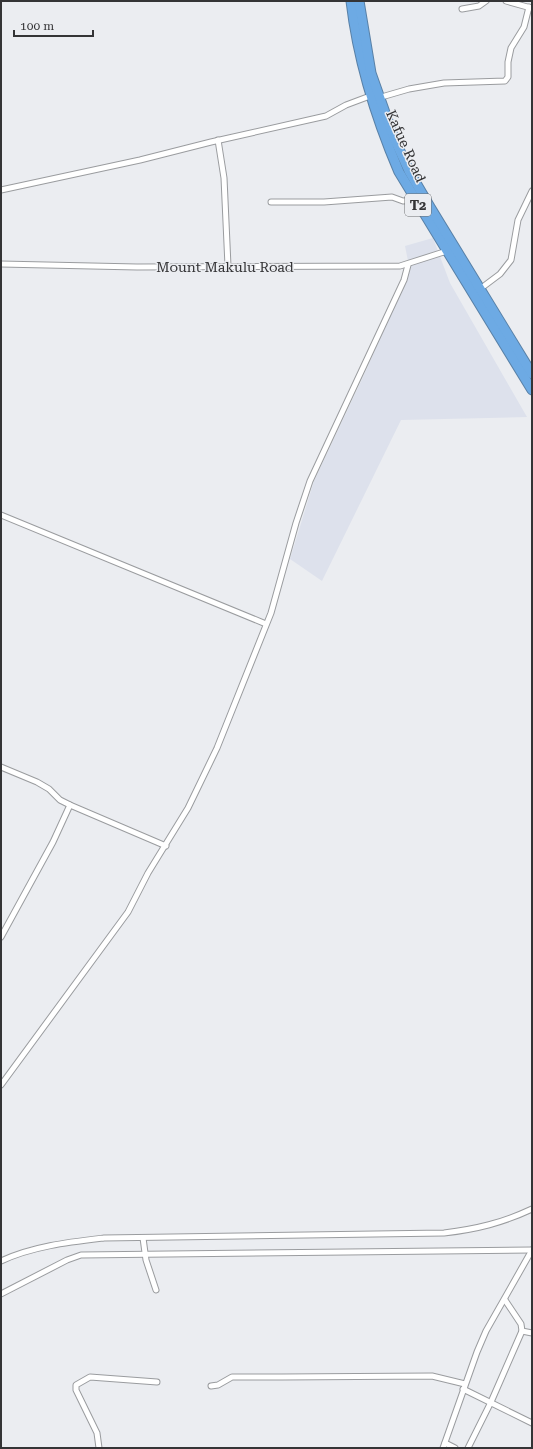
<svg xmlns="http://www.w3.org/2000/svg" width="533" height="1449" font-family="'Roboto Serif',serif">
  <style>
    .built { fill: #dde1ec }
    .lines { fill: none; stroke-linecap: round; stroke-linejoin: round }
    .street-casing { stroke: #9a9c9f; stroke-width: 7 }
    .highway-casing { stroke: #5981a7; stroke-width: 11 }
    .street { stroke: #fff; stroke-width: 5 }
    .highway { stroke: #6daae4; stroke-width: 9 }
    .labels { text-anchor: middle; stroke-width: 3; stroke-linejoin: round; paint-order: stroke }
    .shield { fill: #ebedf1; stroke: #6b6c6e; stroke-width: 1 }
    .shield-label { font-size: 13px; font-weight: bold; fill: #343436 }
    .street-label { font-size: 14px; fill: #343436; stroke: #ebedf1 }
  </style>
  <rect width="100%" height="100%" fill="#ebedf1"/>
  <path class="built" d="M433,238L450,283L527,417L401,420L322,581L290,559L314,481L363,377L410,271L405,246Z"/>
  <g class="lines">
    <defs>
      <g id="street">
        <path d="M506,1L531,8"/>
        <path d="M462,9L479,6L486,1"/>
        <path d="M378,98L409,89L444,83L505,81L508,77V62L511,48L524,27L529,7"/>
        <path d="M218,140L224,178L228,266"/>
        <path d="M1,190L140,160L211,142L326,116L346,105L370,96"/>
        <path d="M271,202H324L392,197L403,201L415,200"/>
        <path d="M1,264L137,267L400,266L447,251"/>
        <path d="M480,289L500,274L511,260L518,220L532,191"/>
        <path d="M1,515L266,624"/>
        <path d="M1,767L37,782L49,789L60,800L70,805L166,846"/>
        <path d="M1,937L53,842L70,805"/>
        <path d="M1,1085L128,912L148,873L188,808L217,748L271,613L296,523L310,481L404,280L408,265"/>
        <path d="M143,1238L146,1260L156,1290"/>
        <path d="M1,1261C33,1246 70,1242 104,1238L444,1233C477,1229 502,1223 532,1209"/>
        <path d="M1,1294L67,1260L81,1255L532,1250"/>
        <path d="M505,1300L521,1324L522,1331L532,1333"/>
        <path d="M211,1386L218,1385L232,1377H282L432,1376L465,1384"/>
        <path d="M463,1389L532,1423"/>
        <path d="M445,1443L455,1448"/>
        <path d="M99,1448L97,1433L76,1390V1385L90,1377L157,1382"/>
        <path d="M443,1448L477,1352L486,1331L532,1250"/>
        <path d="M468,1448L491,1402L522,1331"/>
      </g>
      <g id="highway">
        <path d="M351,1C358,61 375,116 399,172L532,390"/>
        <path d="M359,1L371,73L394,138L409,171L430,207L532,374"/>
      </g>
    </defs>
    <use href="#street" class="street-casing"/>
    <use href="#highway" class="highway-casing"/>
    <use href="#street" class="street"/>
    <use href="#highway" class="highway"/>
  </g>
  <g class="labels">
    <rect class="shield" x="405" y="194" width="26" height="22" rx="3"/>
    <g class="shield-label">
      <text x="418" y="210">T2</text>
    </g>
    <g class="street-label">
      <text transform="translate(406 146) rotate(66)" y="5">Kafue Road</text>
      <text x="225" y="272">Mount Makulu Road</text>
    </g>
  </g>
  <rect width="533" height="1449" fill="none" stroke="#343436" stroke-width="4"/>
  <path d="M14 30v6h79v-6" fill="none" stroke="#343436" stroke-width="2"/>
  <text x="20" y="30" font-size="12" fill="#343436" stroke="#ebedf1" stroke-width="3" paint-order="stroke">100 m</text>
</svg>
